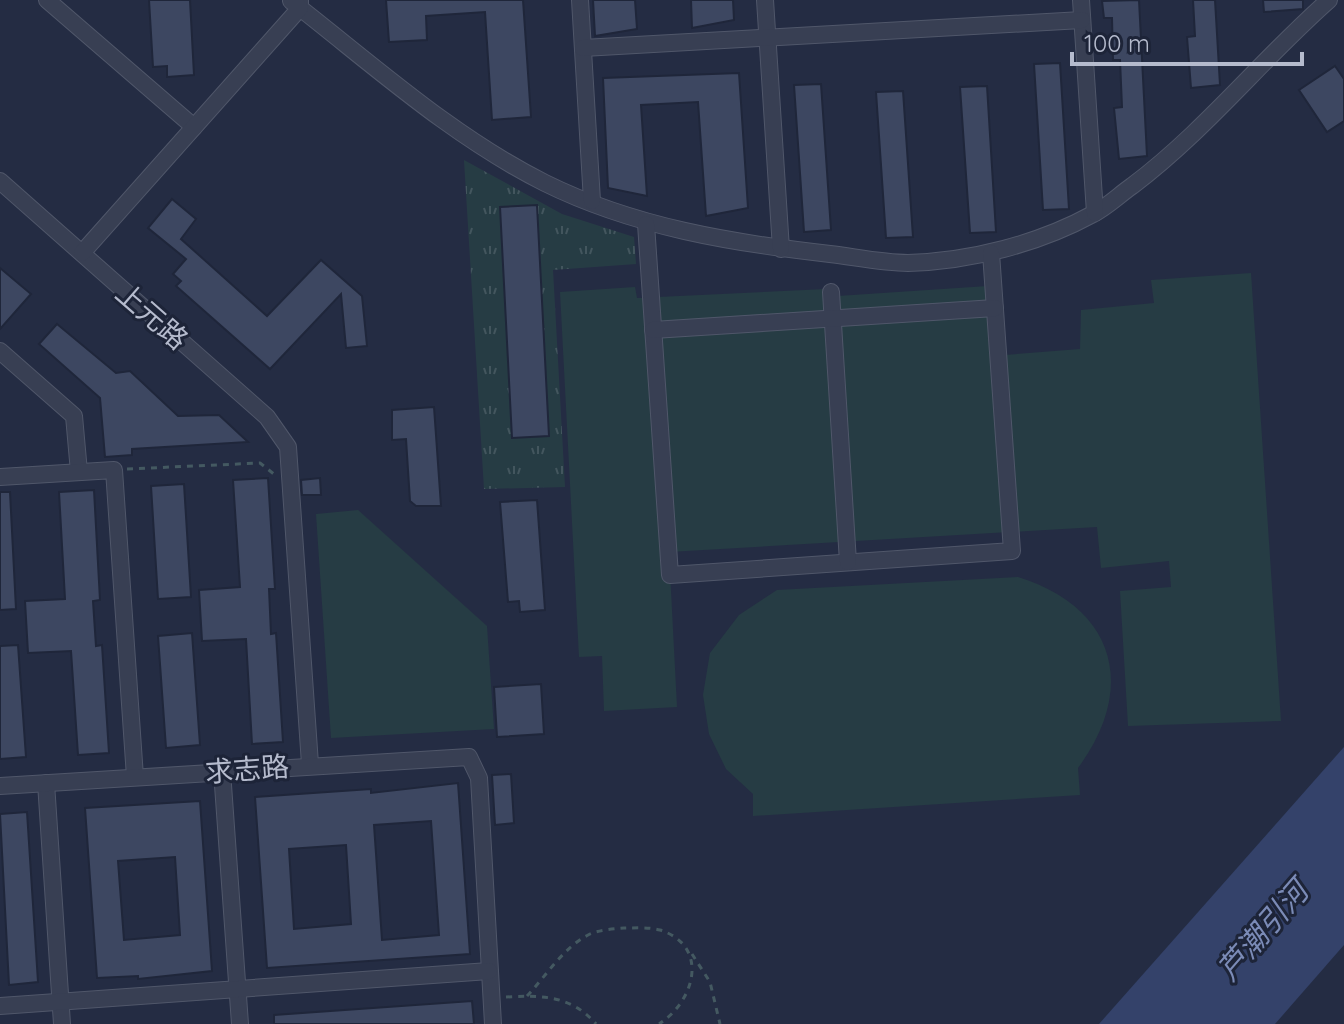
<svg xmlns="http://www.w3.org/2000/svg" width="1344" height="1024" font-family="Quicksand,'Noto Sans SC',sans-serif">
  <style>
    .grass { fill: url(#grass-tufts) }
    .pitch { fill: #263c44 }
    .water { fill: #34426a }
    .building { fill: #3d4761; stroke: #1f263a; stroke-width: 2; fill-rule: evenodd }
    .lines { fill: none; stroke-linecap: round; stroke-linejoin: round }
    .minor-casing { stroke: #50576a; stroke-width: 18 }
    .path { stroke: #445961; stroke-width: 3; stroke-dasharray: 6 6; stroke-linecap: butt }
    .minor { stroke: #383f53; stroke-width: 16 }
    .labels { text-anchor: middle; stroke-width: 6; stroke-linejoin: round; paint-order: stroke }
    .street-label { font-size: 28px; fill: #b5bbcd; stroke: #1d2438 }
    .water-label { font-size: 30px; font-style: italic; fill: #7b8bb7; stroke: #1d2438 }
  </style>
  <defs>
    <pattern id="grass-tufts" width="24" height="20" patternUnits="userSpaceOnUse" patternTransform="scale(2)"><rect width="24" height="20" fill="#263c44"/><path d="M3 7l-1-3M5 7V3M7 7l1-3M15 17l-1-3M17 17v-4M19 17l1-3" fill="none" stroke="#43565e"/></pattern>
  </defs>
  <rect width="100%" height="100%" fill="#242c43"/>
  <path class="grass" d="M464,160L562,214L634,237L636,264L553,270L565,487L484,489Z"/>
  <g class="pitch">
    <path d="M1251,273L1281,721L1128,726L1120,591L1171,587L1169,561L1101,568L1097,527L669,552L677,707L604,711L602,656L579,657L560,292L635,287L637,298L826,289L838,296L988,286L992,356L1080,349L1081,310L1154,303L1151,280Z"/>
    <path d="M358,510L487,626L494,729L331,738L316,514Z"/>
    <path d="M1018,577C1115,607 1138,687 1078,768L1080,795L753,816V794L726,769L709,734L703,695L710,653L739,615L777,590Z"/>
  </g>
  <path class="water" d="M1344,747V945L1275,1024H1099Z"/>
  <g class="building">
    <path d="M149,0H190L194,75L167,77V66L153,67Z"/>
    <path d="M386,0H523L531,117L492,120L485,12L426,16L427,40L389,42Z"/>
    <path d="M593,0H635L637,29L595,36Z"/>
    <path d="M691,0H733L734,20L692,28Z"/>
    <path d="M1139,0L1147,156L1119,159L1114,108L1122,107L1120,60H1113L1112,18H1104L1102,1Z"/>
    <path d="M1193,0H1215L1220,85L1191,88L1187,37L1195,36Z"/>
    <path d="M1263,0H1303V9L1264,12Z"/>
    <path d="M1060,63L1069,209L1043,210L1034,64Z"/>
    <path d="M1335,66L1344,79V121L1327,132L1299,90Z"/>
    <path d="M739,73L748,208L706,216L698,102L641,105L647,196L608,188L603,78Z"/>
    <path d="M821,84L831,230L804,232L794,85Z"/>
    <path d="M987,86L996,232L970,233L960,87Z"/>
    <path d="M903,91L913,237L886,238L876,92Z"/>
    <path d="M172,199L196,219L181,239L267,316L321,260L362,296L367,346L346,348L341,294L270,369L176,286L181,281L173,274L186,259L148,228Z"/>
    <path d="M537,205L549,436L512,438L500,207Z"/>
    <path d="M0,268L31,294L0,329Z"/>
    <path d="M57,324L116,373L130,371L178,416L219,415L248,442L132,449V455L105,457L100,398L39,344Z"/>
    <path d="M434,407L441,506H416L410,501L406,439L392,440V410Z"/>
    <path d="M268,478L275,589H269L271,634L276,633L283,742L252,744L246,639L202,641L199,590L240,587L233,480Z"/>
    <path d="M320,478L321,495H302L301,480Z"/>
    <path d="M184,484L191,597L158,599L151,486Z"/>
    <path d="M94,490L100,600L93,601L96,646L102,645L109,753L78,755L71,651L28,653L25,601L65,599L59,492Z"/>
    <path d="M0,492H10L16,609L0,610Z"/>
    <path d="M537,500L545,610L520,612L519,601L508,602L500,502Z"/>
    <path d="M192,633L200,745L166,748L158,636Z"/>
    <path d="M18,645L26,757L0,759V646Z"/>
    <path d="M541,684L544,734L497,737L494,687Z"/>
    <path d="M511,774L514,823L495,825L492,775Z"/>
    <path d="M458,783L470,954L267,968L255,797L371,789V793ZM431,821L439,935L382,940L374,825ZM346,845L351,924L294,929L289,849Z"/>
    <path d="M200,801L212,971L138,979V976L97,978L85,808ZM175,857L180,935L124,940L118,861Z"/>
    <path d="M27,812L38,982L9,985L0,814Z"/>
    <path d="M472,1001L474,1024H274V1015Z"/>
  </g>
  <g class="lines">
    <defs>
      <g id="minor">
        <path d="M47,0L194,127"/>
        <path d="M300,0V8C379,70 455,138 545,183C634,227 732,243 830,254C855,257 883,263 908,263C971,261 1038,244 1093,214C1107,207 1119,195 1132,186C1205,131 1261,60 1329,0"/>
        <path d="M580,0L592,201"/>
        <path d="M765,0L781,249"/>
        <path d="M1081,0L1095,213"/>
        <path d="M583,48L1082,20"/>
        <path d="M0,181L267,417L288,447L310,764"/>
        <path d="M646,224L670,575L1012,551L991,253"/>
        <path d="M82,253L300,8L291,1"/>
        <path d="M831,292L848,562"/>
        <path d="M653,330L995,308"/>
        <path d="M0,351L74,416L79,472"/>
        <path d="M0,477L114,470L135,777"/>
        <path d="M222,771L240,1024"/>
        <path d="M46,783L62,1024"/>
        <path d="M0,786L469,757L479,778L493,1024"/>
        <path d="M0,1006L489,971"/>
      </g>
    </defs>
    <use href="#minor" class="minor-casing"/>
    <g class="path">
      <path d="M127,469L260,463L275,475"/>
      <path d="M692,954L710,982L720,1024"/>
      <path d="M527,996C546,976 563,948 588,935C598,930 612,929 624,928C635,928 649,927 660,930C710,946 695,1001 659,1024"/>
      <path d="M506,997C541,995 571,995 596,1024"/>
    </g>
    <use href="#minor" class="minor"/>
  </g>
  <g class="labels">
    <g class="street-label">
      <text transform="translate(152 316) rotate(41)" y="10">上元路</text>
      <text transform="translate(247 769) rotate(-4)" y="10">求志路</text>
    </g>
    <g class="water-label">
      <text transform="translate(1263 931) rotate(-49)" y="10">芦潮引河</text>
    </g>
  </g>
  <path d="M1072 52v12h230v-12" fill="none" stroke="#b5bbcd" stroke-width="4"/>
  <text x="1084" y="52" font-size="24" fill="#b5bbcd" stroke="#1d2438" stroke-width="6" paint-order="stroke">100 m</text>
</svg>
